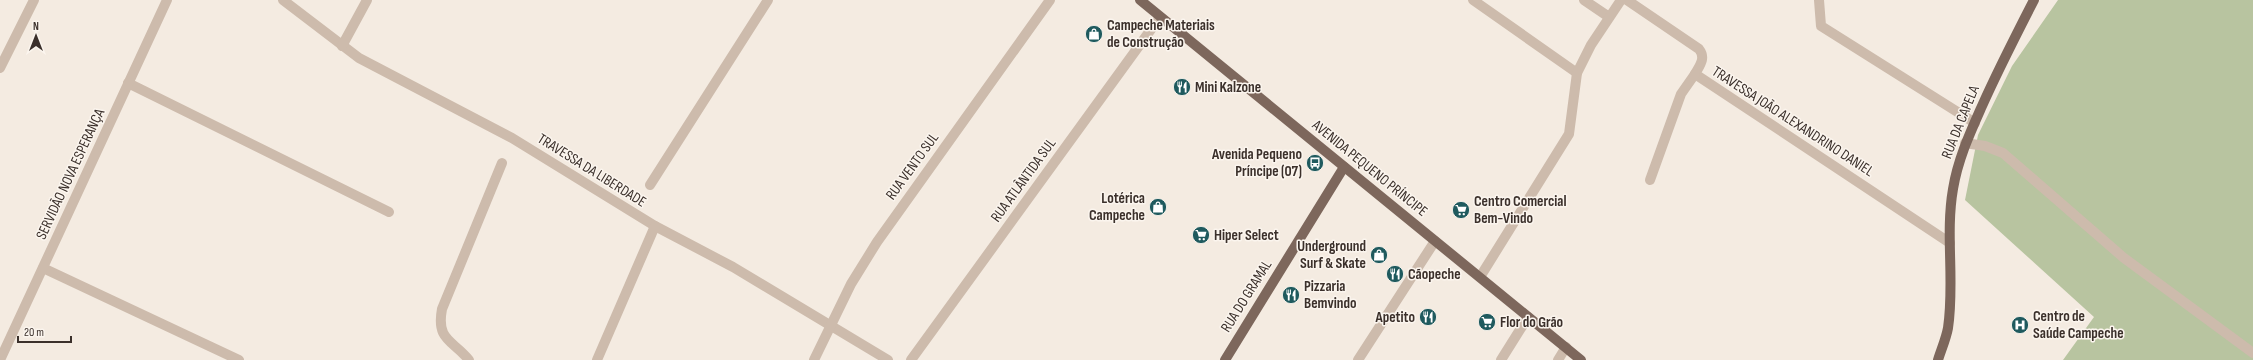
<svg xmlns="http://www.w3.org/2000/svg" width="2253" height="360" font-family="'Sofia Sans Condensed',sans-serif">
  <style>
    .green { fill: #b8c4a0 }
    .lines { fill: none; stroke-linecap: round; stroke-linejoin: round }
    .minor { stroke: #cdbbac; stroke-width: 10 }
    .major { stroke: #7d675c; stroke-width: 10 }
    .labels { text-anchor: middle; stroke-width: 3; stroke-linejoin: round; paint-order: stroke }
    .poi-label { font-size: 15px; font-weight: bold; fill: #3b302b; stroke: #fbf5ee; text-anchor: start }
    .street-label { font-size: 15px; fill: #3b302b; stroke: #fbf5ee }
  </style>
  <rect width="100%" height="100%" fill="#f4ebe1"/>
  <path class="green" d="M2058,0H2253V360H2063L2094,317L1965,200L1978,135L2012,66Z"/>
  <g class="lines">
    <g class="minor">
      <path d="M283,0L359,58L512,138L655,226L733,267L888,360"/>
      <path d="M1473,0L1577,73"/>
      <path d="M1584,0L1609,17"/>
      <path d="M1627,0L1699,49C1706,58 1700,65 1695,74L1950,243"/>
      <path d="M1819,0L1821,26L1975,123"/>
      <path d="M342,46L367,0"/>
      <path d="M0,68L34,0"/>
      <path d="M128,83L389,212"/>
      <path d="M1965,143L1985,146L2003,153L2124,258L2253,353"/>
      <path d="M1650,180L1681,94L1695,74"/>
      <path d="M650,185L768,0"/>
      <path d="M43,268L239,360"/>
      <path d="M1480,277L1569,134L1577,73L1591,45L1621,0"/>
      <path d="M0,360L167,0"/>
      <path d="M469,360C453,340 436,341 442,309L502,163"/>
      <path d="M597,360L655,226"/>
      <path d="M814,360L851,284L877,242L1050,0"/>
      <path d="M911,360L1160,17"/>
      <path d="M1358,360L1435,241"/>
      <path d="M1501,360L1528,317"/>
      <path d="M1558,360L1566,347"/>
    </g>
    <g class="major">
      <path d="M1140,0L1581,360"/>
      <path d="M1225,360L1344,167"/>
      <path d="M1938,360C1941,350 1946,339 1948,328C1955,282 1945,235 1953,189C1958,159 1970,133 1982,106C1998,70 2016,35 2034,0"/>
    </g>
  </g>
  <defs>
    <symbol id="shop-disc" viewBox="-11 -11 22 22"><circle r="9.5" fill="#1f5a5e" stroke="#fbf5ee"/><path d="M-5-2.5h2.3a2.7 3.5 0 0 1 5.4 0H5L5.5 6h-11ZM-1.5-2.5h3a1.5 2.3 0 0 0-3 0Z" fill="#fff"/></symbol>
    <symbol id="restaurant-disc" viewBox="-11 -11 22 22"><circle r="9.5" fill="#1f5a5e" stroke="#fbf5ee"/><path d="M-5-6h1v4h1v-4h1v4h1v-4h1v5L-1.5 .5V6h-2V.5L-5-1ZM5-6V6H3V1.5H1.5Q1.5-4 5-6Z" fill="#fff"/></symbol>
    <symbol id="bus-disc" viewBox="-11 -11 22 22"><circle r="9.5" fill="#1f5a5e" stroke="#fbf5ee"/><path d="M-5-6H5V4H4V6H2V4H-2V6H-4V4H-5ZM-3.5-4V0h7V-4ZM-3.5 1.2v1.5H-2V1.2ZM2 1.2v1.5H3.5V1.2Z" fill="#fff"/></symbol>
    <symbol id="supermarket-disc" viewBox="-11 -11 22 22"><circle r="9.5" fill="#1f5a5e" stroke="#fbf5ee"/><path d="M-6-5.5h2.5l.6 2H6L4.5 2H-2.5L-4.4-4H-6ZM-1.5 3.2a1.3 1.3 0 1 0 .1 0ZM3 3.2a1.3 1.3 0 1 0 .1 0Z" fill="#fff"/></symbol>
    <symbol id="hospital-disc" viewBox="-11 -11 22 22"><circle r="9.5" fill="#1f5a5e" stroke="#fbf5ee"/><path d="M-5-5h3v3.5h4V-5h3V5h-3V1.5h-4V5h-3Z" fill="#fff"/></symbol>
  </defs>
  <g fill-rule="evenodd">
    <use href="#shop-disc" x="1084" y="24" width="20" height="20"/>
    <use href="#restaurant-disc" x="1172" y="77" width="20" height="20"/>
    <use href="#bus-disc" x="1305" y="153" width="20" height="20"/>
    <use href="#shop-disc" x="1148" y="197" width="20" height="20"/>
    <use href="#supermarket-disc" x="1451" y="200" width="20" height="20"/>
    <use href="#supermarket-disc" x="1191" y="225" width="20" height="20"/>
    <use href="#shop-disc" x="1369" y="245" width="20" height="20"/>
    <use href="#restaurant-disc" x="1385" y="264" width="20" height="20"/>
    <use href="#restaurant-disc" x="1281" y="285" width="20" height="20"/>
    <use href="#restaurant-disc" x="1418" y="307" width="20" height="20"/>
    <use href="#supermarket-disc" x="1477" y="312" width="20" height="20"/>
    <use href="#hospital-disc" x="2010" y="315" width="20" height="20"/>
  </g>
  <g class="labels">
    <g class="poi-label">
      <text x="1107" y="30">Campeche Materiais<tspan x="1107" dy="17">de Construção</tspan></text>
      <text x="1195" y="92">Mini Kalzone</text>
      <text x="1302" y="159" text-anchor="end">Avenida Pequeno<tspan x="1302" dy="17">Príncipe (07)</tspan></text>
      <text x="1145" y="203" text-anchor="end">Lotérica<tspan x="1145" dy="17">Campeche</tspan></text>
      <text x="1474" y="206">Centro Comercial<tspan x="1474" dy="17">Bem-Vindo</tspan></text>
      <text x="1214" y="240">Hiper Select</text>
      <text x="1366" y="251" text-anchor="end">Underground<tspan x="1366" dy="17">Surf &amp; Skate</tspan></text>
      <text x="1408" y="279">Cãopeche</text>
      <text x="1304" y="291">Pizzaria<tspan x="1304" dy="17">Bemvindo</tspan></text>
      <text x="2033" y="321">Centro de<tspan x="2033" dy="17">Saúde Campeche</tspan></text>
      <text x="1415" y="322" text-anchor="end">Apetito</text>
      <text x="1500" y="327">Flor do Grão</text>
    </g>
    <g class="street-label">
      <text transform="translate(1793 121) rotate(33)" y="5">TRAVESSA JOÃO ALEXANDRINO DANIEL</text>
      <text transform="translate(1960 122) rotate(-68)" y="5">RUA DA CAPELA</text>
      <text transform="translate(912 166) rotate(-54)" y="5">RUA VENTO SUL</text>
      <text transform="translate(1370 168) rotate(39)" y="5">AVENIDA PEQUENO PRÍNCIPE</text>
      <text transform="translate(592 170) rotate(32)" y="5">TRAVESSA DA LIBERDADE</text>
      <text transform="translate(70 174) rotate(-65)" y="5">SERVIDÃO NOVA ESPERANÇA</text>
      <text transform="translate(1023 180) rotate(-54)" y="5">RUA ATLÂNTIDA SUL</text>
      <text transform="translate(1246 296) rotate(-58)" y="5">RUA DO GRAMAL</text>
    </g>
  </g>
  <g transform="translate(36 36)" stroke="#fbf5ee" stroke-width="3" paint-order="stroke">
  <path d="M0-3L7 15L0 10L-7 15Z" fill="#3b302b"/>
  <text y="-6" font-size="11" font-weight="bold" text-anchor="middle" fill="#3b302b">N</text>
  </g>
  <path d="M18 336v6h53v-6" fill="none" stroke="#3b302b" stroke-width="2"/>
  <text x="24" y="336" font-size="12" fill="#3b302b" stroke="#fbf5ee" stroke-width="3" paint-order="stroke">20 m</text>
</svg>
